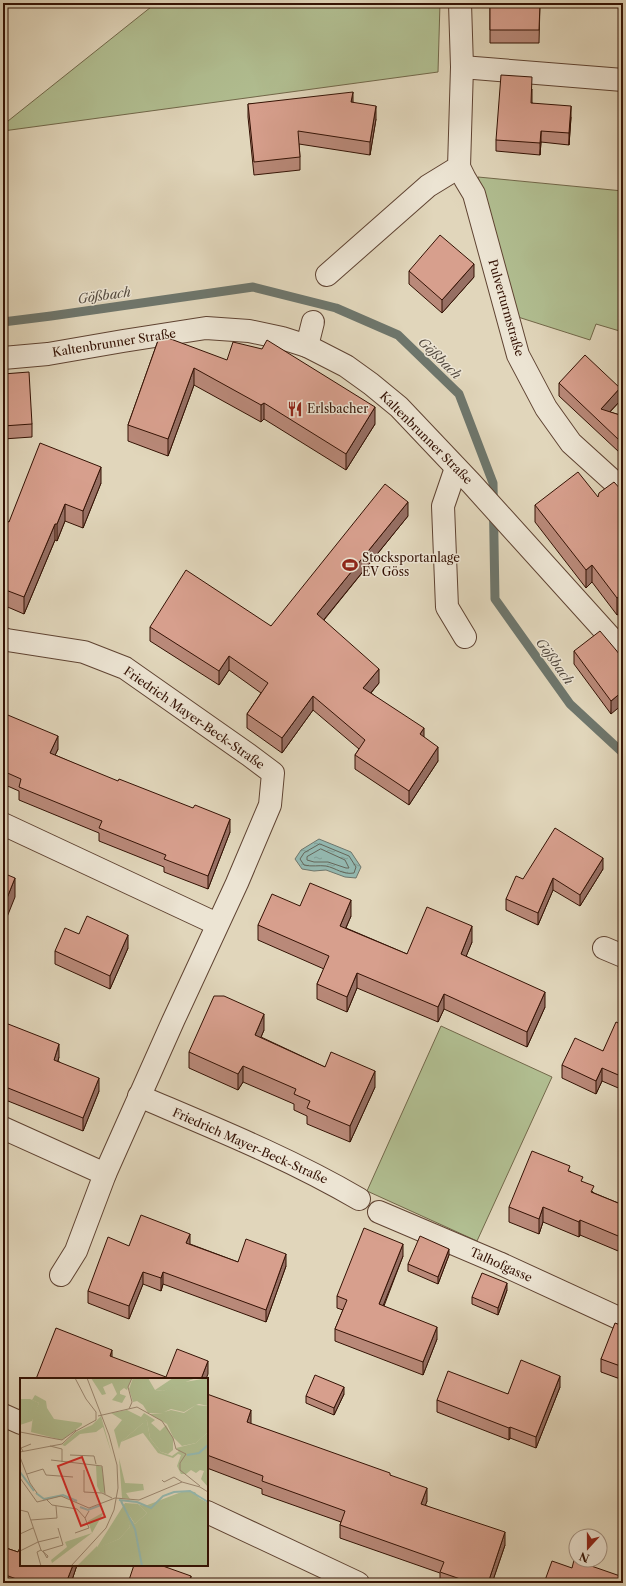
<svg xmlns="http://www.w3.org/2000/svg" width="626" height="1586" font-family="'Libre Caslon Text',serif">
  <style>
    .grass { fill: #b1be91; stroke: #72684a }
    .water { fill: url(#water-ripples); stroke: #6e766c }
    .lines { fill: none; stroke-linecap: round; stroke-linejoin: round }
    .shore { stroke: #64665a; stroke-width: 1 }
    .stream { stroke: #6e766c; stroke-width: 9 }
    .minor-casing { stroke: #5f4332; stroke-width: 24 }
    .minor { stroke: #ece4d3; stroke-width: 22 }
    .wall { fill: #b98979; stroke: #341204 }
    .shaded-wall { fill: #966f63; stroke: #341204 }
    .building { fill: #d79f8d; stroke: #341204 }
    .labels { text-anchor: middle; stroke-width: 3; stroke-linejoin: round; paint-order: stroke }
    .street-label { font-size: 12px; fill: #341204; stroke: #ece4d3 }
    .poi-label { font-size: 12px; fill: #341204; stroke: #ece4d3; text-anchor: start }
    .water-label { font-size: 13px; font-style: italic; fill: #564c41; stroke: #ece4d3 }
    .inset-river { fill: none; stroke: #94b9b1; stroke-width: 2 }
    .inset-road { fill: none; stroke: #9c8872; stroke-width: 1 }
    .view { fill: #d62828; fill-opacity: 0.15; stroke: #d62828; stroke-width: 2 }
    .inset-edge { fill: none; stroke: #341204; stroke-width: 2 }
  </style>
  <defs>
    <pattern id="water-ripples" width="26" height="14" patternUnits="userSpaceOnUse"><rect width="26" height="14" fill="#94b9b1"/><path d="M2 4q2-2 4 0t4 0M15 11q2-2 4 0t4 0" fill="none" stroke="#809e97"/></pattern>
  </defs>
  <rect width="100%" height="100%" fill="#e1d6bb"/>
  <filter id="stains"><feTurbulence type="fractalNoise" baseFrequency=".005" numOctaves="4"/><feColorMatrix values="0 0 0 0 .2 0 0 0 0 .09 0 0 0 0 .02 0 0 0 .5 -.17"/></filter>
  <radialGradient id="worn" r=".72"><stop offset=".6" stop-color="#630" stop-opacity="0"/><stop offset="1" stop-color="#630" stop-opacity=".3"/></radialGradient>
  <g class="grass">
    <path d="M156,3H440L438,72L3,131V125Z"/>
    <path d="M478,177L623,191V332L596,324L590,340L518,317Z"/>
    <path d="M441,1026L552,1077L477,1241L367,1191Z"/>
  </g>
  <path class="water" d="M319,839L351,852L361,867L356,878L345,877L326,870L314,871L302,869L295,859L301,850Z"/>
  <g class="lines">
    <g class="shore">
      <path d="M320,844L349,856L356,867L354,873C343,875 336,868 326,866C319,865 312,867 304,865L300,859L304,853Z"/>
      <path d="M321,849L345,860L349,868H346L328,862H314L307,860V857Z"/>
    </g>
    <path class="stream" d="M3,322L51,316L253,287L336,308L398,335L459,394L493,483L495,599L570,704L623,753"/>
    <defs>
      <g id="minor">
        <path d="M462,67L623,80"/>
        <path d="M459,167L465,179L474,194L518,355L546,408L571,443L623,490"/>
        <path d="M327,275L428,186L459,167L462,67L460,3"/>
        <path d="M307,346L313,322"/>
        <path d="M3,358L48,354L123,341L206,328L249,331L282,338L307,346L346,366L371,384L399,407L472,484L612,639L623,653"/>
        <path d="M456,468L443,506L447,607L465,637"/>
        <path d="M3,639L7,640L84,652L125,668L249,755L273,773L270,805L237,883L174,1019L105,1174L76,1251L61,1275"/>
        <path d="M3,824L217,924"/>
        <path d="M604,948L623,956"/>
        <path d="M139,1096C214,1128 289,1158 359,1199"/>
        <path d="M3,1128L105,1174"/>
        <path d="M379,1212L499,1263L623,1320"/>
        <path d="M3,1415L21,1423"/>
        <path d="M207,1512L358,1583"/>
      </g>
    </defs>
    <use href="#minor" class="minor-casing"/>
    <use href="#minor" class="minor"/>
  </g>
  <g class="wall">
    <path d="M490,3H540L539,43H490Z"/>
    <path d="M532,89V103L571,117L569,145L541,142L540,155L496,151V140Z"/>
    <path d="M353,102L376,119L370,155L299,144L300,157V170L254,175L248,117V104Z"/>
    <path d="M409,271L474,277L442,313L409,284Z"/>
    <path d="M160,335L375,424L346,470L264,419L261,422L194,385L168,456L128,441V425Z"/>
    <path d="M3,374L32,424V437L3,439Z"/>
    <path d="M559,383L620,401L610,412L623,416V454L619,452L559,396Z"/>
    <path d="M101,483L83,528L65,521L57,541L55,540L24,614L3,605V520L9,522Z"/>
    <path d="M623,492V611L617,615L592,582L586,588L535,522V505L598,497Z"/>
    <path d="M408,516L324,620L379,683L371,693L424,737L438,761L409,805L355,769V755L359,749L313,710L282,753L247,728V714L261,693L229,670L219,685L150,641V627L271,626Z"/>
    <path d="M616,650L611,714L574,664V651Z"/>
    <path d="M3,713L58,749L55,755L230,832L208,889L164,872V867L99,841V833L19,800V791L3,784Z"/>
    <path d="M603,869L580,906L553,890L538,925L506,910V899L523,879Z"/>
    <path d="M300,906L351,916L346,928L407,954L472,942L466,956L545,1007L527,1047L444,1009L438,1022L357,988L347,1012L317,999V984L324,969L258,940V925Z"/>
    <path d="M79,934L128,948L110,989L55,964V951Z"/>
    <path d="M3,1022L59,1057L58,1061L99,1091L83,1131L3,1099Z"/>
    <path d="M623,1025V1090L602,1081L596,1094L562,1078V1065L603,1051Z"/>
    <path d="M264,1030L261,1037L325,1067L375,1087L350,1142L307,1124V1116L294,1110V1104L243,1082L238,1090L189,1068V1052Z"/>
    <path d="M570,1171L594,1193L623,1205V1253L580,1235L579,1237L543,1222L539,1234L509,1222V1207Z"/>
    <path d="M190,1244L238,1262L286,1266L266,1322L163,1284L161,1291L143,1284L129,1319L88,1303V1291L129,1246Z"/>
    <path d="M449,1255L438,1284L408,1271V1264Z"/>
    <path d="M403,1256L384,1306L437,1339L423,1375L335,1341V1329L343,1310L337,1308V1296Z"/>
    <path d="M507,1290L498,1315L472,1304V1297Z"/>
    <path d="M623,1326V1380L601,1372V1359Z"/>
    <path d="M560,1387L536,1448L510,1438L509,1440L437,1412V1400L508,1394Z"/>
    <path d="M207,1394L251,1424L390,1475L427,1501L425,1505L505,1545L492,1583H440V1573L340,1538V1525L341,1522L262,1494V1489L207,1468Z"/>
    <path d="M344,1394L334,1415L306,1403V1396Z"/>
    <path d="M623,1439V1459L622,1458Z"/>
    <path d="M3,1547L18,1552L77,1565L71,1583H3Z"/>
  </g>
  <g class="shaded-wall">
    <path d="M353,92V105L351,102Z"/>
    <path d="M376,106V119L370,155V142Z"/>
    <path d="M571,106V117L569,145V133Z"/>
    <path d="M541,131V142L540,155V143Z"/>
    <path d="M474,264V277L442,313V300Z"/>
    <path d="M194,368V385L168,456V439Z"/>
    <path d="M620,388V401L601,421V409Z"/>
    <path d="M264,403V419L261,422V405Z"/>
    <path d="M375,407V424L346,470V454Z"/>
    <path d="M101,467V483L83,528V511Z"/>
    <path d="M408,502V516L317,628V614Z"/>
    <path d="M65,504V521L57,541V524Z"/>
    <path d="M55,524V540L24,614V597Z"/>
    <path d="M592,565V582L586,588V570Z"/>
    <path d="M623,594V611L617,615V598Z"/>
    <path d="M229,656V670L219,685V671Z"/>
    <path d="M379,669V683L363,702V688Z"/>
    <path d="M623,691V704L611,714V701Z"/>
    <path d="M313,696V710L282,753V738Z"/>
    <path d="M424,728V742L420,734Z"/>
    <path d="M58,736V749L50,766V753Z"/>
    <path d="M438,747V761L409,805V791Z"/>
    <path d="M230,819V832L208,889V876Z"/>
    <path d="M603,858V869L580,906V895Z"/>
    <path d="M15,878V897L3,927V908Z"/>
    <path d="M553,878V890L538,925V913Z"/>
    <path d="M351,900V916L340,941V926Z"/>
    <path d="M472,926V942L461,969V954Z"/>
    <path d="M128,935V948L110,989V976Z"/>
    <path d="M357,973V988L347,1012V997Z"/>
    <path d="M545,992V1007L527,1047V1032Z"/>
    <path d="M444,994V1009L438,1022V1007Z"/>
    <path d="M264,1014V1030L255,1051V1035Z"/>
    <path d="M59,1044V1057L54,1073V1060Z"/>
    <path d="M243,1066V1082L238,1090V1074Z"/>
    <path d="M602,1068V1081L596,1094V1081Z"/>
    <path d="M375,1071V1087L350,1142V1126Z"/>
    <path d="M99,1078V1091L83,1131V1118Z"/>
    <path d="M543,1207V1222L539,1234V1219Z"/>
    <path d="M580,1220V1235L579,1237V1222Z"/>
    <path d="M190,1234V1246L186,1243Z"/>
    <path d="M403,1244V1256L379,1316V1304Z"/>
    <path d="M449,1249V1255L438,1284V1277Z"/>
    <path d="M286,1254V1266L266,1322V1310Z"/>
    <path d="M143,1272V1284L129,1319V1306Z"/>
    <path d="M163,1272V1284L161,1291V1278Z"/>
    <path d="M507,1283V1290L498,1315V1308Z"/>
    <path d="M5,1315V1328L3,1332V1319Z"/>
    <path d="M437,1327V1339L423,1375V1362Z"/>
    <path d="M112,1350V1363L110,1356Z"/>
    <path d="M208,1361V1374L206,1379H201Z"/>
    <path d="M560,1376V1387L536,1448V1437Z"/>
    <path d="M344,1387V1394L334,1415V1408Z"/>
    <path d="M251,1410V1423L247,1435V1422Z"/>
    <path d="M510,1427V1438L509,1440V1428Z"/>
    <path d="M427,1488V1501L421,1517V1504Z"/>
    <path d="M505,1532V1545L492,1583H488Z"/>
    <path d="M73,1565H77L71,1583H66Z"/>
    <path d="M191,1576V1583H188Z"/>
  </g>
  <g class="building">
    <path d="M490,3H540L539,30H490Z"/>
    <path d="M501,75L532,77L531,103L571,106L569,133L541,131L540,143L496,140Z"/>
    <path d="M353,92L351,102L376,106L370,142L298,131L300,157L254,162L248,104Z"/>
    <path d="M440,235L474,264L442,300L409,271Z"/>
    <path d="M160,335L227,360L233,342L262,349L267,340L375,407L346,454L264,403L261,405L194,368L168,439L128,425Z"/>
    <path d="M585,355L620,388L601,409L623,416V441L619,440L559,383Z"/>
    <path d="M29,372L32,424L3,426V374Z"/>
    <path d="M40,443L101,467L83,511L65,504L57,524H55L24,597L3,589V520L9,522Z"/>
    <path d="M578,472L598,497L599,493L614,482L623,492V594L617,598L592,565L586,570L535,505Z"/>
    <path d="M385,484L408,502L317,614L379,669L363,688L424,728L420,734L438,747L409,791L355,755L365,740L313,696L282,738L247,714L268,683L229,656L219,671L150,627L186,570L271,626Z"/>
    <path d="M600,631L616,650L623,659V691L611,701L574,651Z"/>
    <path d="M3,713L58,736L50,753L118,781L119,779L193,808L195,805L230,819L208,876L164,859L166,855L99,828L102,821L19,787L21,779L3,771Z"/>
    <path d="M555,828L603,858L580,895L553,878L538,913L506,899L516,876L523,879Z"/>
    <path d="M3,873L15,878L3,908Z"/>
    <path d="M310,883L351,900L340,926L407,954L427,907L472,926L461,954L545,992L527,1032L444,994L438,1007L357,973L347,997L317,984L329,956L258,925L272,894L300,906Z"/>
    <path d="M87,916L128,935L110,976L55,951L65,928L79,934Z"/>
    <path d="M214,996H224L264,1014L255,1035L325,1067L331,1052L375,1071L350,1126L307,1108L310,1101L294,1094L296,1089L243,1066L238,1074L189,1052Z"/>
    <path d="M3,1022L59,1044L54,1060L99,1078L83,1118L3,1086Z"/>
    <path d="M616,1022L623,1025V1077L602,1068L596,1081L562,1065L575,1038L603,1051Z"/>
    <path d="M532,1151L570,1166L568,1171L583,1177L581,1181L594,1186L591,1192L623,1205V1238L580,1220L579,1222L543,1207L539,1219L509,1207Z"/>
    <path d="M141,1215L190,1234L186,1243L238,1262L246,1239L286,1254L266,1310L163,1272L161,1278L143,1272L129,1306L88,1291L108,1237L129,1246Z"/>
    <path d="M364,1228L403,1244L379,1304L437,1327L423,1362L335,1329L347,1300L337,1296Z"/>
    <path d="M420,1236L449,1249L438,1277L408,1264Z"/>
    <path d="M482,1273L507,1283L498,1308L472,1297Z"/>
    <path d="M615,1323L623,1326V1367L601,1359Z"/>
    <path d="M56,1328L112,1350L110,1356L166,1377L177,1349L208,1361L201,1379H36Z"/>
    <path d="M521,1360L560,1376L536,1437L510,1427L509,1428L437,1400L448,1371L508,1394Z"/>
    <path d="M315,1375L344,1387L334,1408L306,1396Z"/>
    <path d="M207,1394L251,1410L247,1422L390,1473V1475L427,1488L421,1504L505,1532L488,1583H472L440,1572L444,1562L340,1525L345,1511L262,1481L263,1476L207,1455Z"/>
    <path d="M21,1545V1565H73L66,1583H27L3,1574V1547L18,1552Z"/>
    <path d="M574,1560L623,1577V1583H544L552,1561L572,1568Z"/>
    <path d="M134,1565H160L191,1576L188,1583H128Z"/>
  </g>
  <defs>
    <symbol id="restaurant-bare" viewBox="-9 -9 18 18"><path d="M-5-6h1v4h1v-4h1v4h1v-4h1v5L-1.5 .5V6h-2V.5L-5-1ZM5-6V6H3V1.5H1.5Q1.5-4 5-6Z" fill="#8f2418" stroke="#ece4d3" stroke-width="2.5" paint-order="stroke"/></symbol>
    <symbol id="stadium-bare" viewBox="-9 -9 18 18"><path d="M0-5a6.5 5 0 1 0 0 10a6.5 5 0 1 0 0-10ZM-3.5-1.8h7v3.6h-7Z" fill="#8f2418" stroke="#ece4d3" stroke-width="2.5" paint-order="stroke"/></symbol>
  </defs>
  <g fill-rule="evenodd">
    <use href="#restaurant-bare" x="284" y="398" width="22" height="22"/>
    <use href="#stadium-bare" x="339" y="554" width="22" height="22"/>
  </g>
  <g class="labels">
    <g class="street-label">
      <text transform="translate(506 308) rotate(74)" y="4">Pulverturmstraße</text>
      <text transform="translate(114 343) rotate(-9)" y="4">Kaltenbrunner Straße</text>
      <text transform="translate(426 438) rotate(45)" y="4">Kaltenbrunner Straße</text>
      <text transform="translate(194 718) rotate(35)" y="4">Friedrich Mayer-Beck-Straße</text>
      <text transform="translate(250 1146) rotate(24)" y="4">Friedrich Mayer-Beck-Straße</text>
      <text transform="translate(501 1265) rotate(24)" y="4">Talhofgasse</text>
    </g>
    <g class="poi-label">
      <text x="307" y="413">Erlsbacher</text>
      <text x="362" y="562">Stocksportanlage<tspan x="362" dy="14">EV Göss</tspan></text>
    </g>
    <g class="water-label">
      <text transform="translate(104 295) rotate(-8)" y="5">Gößbach</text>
      <text transform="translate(440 358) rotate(44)" y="5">Gößbach</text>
      <text transform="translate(555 661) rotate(54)" y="5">Gößbach</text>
    </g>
  </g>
  <g transform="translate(20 1378)">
    <rect width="188" height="188" fill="#e1d6bb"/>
    <path d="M71,0H112L107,12L104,10L100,13V16L106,18L102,25L92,22L97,16L92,5L83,9L86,16L82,17ZM113,0H128L135,12L143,13L159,5L188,0V28L179,26L176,27L164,34L151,31L144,34L151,32L164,35L176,27L187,28L188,54L176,65L162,68L153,59L147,46L130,36L143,35H128L123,27L117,23L113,24L109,11ZM15,17L26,23L27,30L34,41L62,45V47L42,62L11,54L13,38L19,25L12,22ZM107,32L121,39L124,35L135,42L131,45L140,53L146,47L153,60V72L148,76L141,74L130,60L127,43L123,41V45L101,64L99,71L94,52L102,42L91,35ZM76,87L82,89L85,115L80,114L77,108ZM105,125L118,126L127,135L115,146L105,131L110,149L99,161L76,171ZM84,134L72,155L28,188L32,185L31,182L47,169L45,164L72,155L68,143Z" fill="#b1be91"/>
    <path d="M153,0H176L143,13L135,12ZM0,21H10L19,25L12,43L0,47ZM81,38L92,77L83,49L76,54L60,56L45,68L42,67L56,54L72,47ZM123,40L127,43L130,60L141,74L152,78L159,73L156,70L176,65L188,54V109L181,101L184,93L180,92L176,95L171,92L166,96H161L157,88L161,77L158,76L153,80L138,75L123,55L101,64L123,45ZM99,80L105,105L123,106L124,112L106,115L110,121L102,120ZM164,113L175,114L179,120L188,125V188H57L77,168V170L99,161L110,149L103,131L115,146L127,135L118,126L109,124L125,128Z" fill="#b1be91"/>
    <path class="inset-river" d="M167,77L179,75L188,67M0,94L14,113M16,115L24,121L43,117L57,123M99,122L117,124L131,130L143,118L154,114L170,113L188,124M101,123L115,151L122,188M60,129L68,132L81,127"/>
    <path class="inset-road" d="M109,31L112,24L108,9L112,0M78,38L117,29L142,43L153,60L156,71L166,76L160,85V92L180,108M0,54L42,62L56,52M30,68L42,71V84M3,73L1,70L11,66M0,74L42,66L56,53L76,42V34L66,21L55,0M50,77L74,78L76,86M0,79L10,105L17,115M31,82L82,88L85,116M64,92V114L82,115L92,120M7,96L23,91L26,97L53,99M0,100L17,124L41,118L69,130L95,120L119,122L162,104L180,109L188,114M142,102L144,104L154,99L162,104M27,122L32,127L57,131L65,140M0,132L8,134L21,172L28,178L27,180L23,173M11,142L37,140L36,128M55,155L69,150L65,140L69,133M0,156L13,150M0,173L18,164L39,159M23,173L43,167L38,150M21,188L17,174L21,172M51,188L86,150L94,132L98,110L97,87L89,57L67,0"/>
    <path class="view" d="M62,79L85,139L61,148L38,88Z"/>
    <rect width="188" height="188" class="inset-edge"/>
  </g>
  <rect width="626" height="1586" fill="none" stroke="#e1d6bb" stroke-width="16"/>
  <rect x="4" y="4" width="618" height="1578" fill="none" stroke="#341204" stroke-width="2"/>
  <rect x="8" y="8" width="610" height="1570" fill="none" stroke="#341204"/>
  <g transform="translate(588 1548) rotate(201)"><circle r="19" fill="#ece4d3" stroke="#a29080"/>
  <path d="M0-3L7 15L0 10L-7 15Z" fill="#8f2418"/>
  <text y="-6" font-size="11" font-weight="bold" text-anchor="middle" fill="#341204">N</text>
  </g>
  <rect width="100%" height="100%" filter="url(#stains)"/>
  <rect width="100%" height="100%" fill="url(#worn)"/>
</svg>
